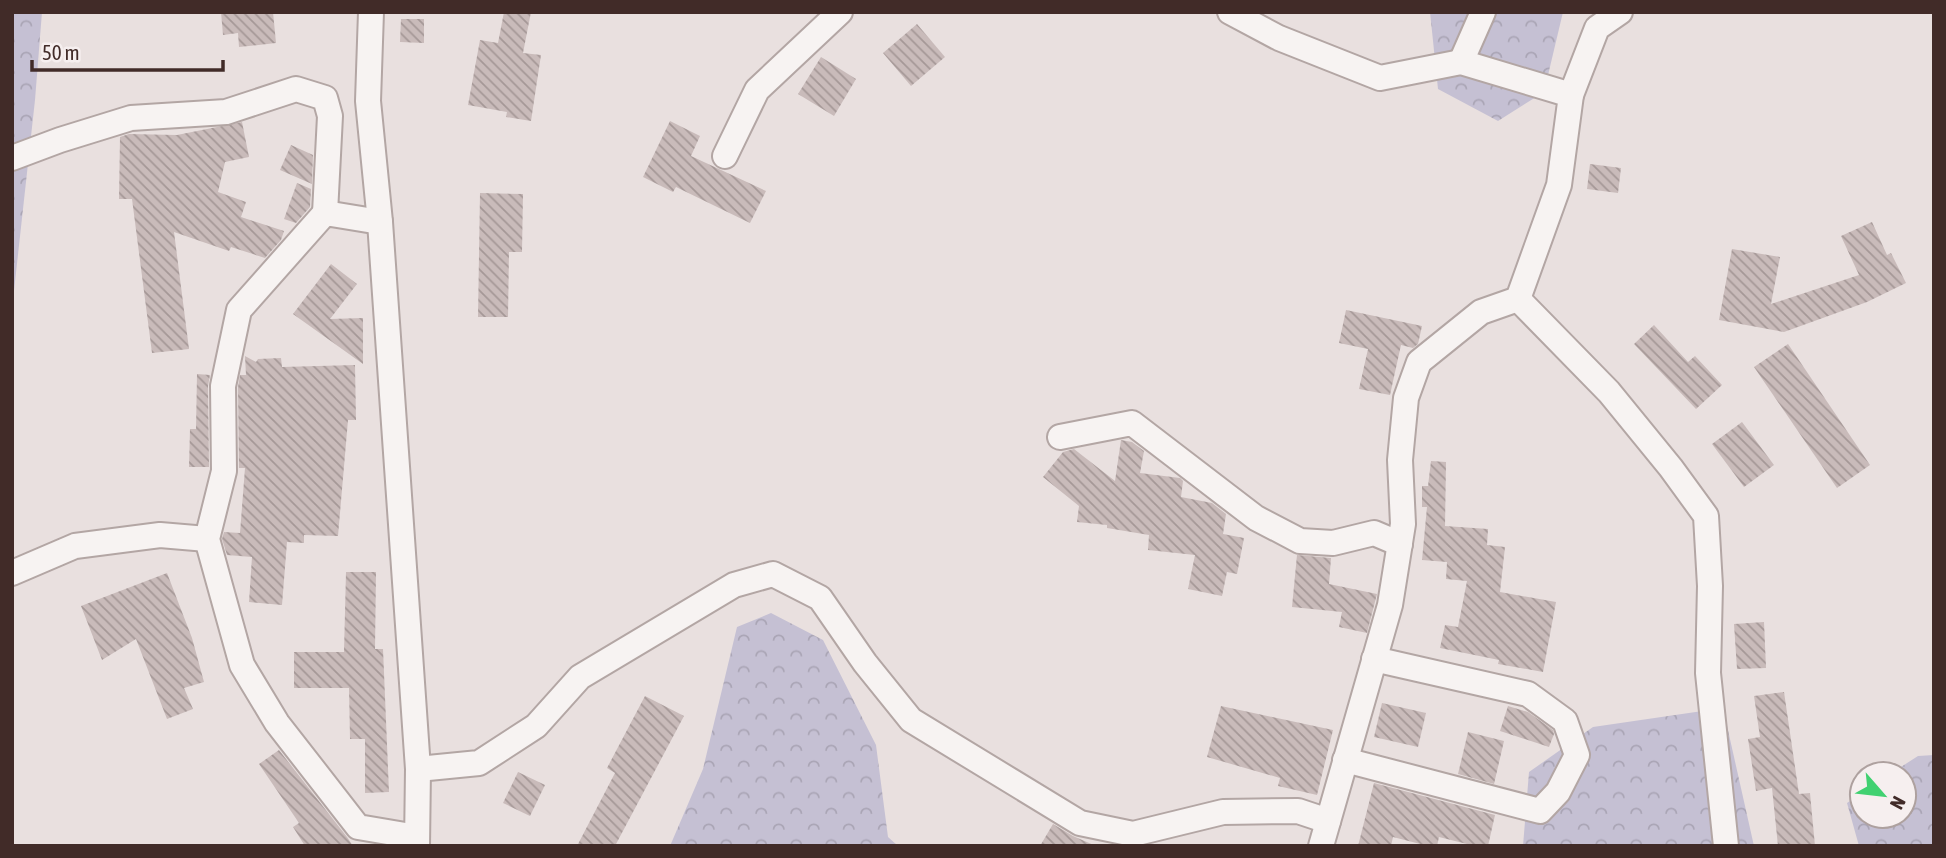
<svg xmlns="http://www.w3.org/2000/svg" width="1946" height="858" font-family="'Asap Condensed',sans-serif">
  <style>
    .forest { fill: url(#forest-crowns) }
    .building { fill: url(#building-back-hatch) }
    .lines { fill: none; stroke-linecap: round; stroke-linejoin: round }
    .minor-casing { stroke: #b3a6a4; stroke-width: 28 }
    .minor { stroke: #f7f3f2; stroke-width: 24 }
  </style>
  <defs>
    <pattern id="forest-crowns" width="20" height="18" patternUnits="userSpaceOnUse" patternTransform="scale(1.75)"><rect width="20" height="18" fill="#c5c0d3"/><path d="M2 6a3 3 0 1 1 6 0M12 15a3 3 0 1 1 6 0" fill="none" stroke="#aaa5b5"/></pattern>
    <pattern id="building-back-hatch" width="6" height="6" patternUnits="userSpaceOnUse" patternTransform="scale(1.75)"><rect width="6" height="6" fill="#c9bbba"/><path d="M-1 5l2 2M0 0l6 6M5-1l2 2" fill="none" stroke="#a59897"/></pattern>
  </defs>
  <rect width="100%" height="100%" fill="#e9e0df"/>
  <g class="forest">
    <path d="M12,12H42L35,100L12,309Z"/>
    <path d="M1430,12H1563L1544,92L1498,121L1438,89Z"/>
    <path d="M771,613L823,640L876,745L888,837L898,846H670L703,769L737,627Z"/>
    <path d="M1723,708L1754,846H1523L1529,772L1593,727Z"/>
    <path d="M1934,755V846H1859L1847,803L1862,793V816H1904V774H1890L1918,756Z"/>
  </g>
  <g class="building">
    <path d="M221,12H273L276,43L239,47L238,33L223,35Z"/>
    <path d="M504,12H531L523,53L541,55L531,121L506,117L507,112L468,105L480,40L498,43Z"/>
    <path d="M401,19H424V43L400,42Z"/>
    <path d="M917,24L945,57L911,86L883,53Z"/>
    <path d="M821,57L856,79L834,116L798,94Z"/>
    <path d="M670,121L700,136L691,156L766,191L750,223L676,187L673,192L643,177Z"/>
    <path d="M242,122L249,157L225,162L218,192L246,202L241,217L284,231L281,240L265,258L231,247L229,251L174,232L189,349L152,353L132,199H119L120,137L129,134L177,135Z"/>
    <path d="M291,145L313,155L312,184L280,170Z"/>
    <path d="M1590,164L1621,168L1618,193L1587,189Z"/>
    <path d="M297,183L311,189L310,207L296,223L284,219Z"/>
    <path d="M480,193L523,194L522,252H509L508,317H478Z"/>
    <path d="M1872,222L1887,255L1891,253L1906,283L1867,302L1784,332L1719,320L1732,249L1780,257L1771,304L1859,275L1841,236Z"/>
    <path d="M331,264L357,284L330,319L363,318V364L293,314Z"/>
    <path d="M1346,310L1422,326L1418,344L1413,348L1401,345L1390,395L1359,389L1368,349L1339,343Z"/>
    <path d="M1654,325L1688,362L1695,356L1722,385L1696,409L1634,344Z"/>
    <path d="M1788,344L1870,465L1837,488L1754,367Z"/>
    <path d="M245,356L256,362L258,359L281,358L282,367L355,365L356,420H348L338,536L304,535V543L287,542L282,605L249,602L252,557L227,555L222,539L224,532L240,533L245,468H239L238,387L240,375H246Z"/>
    <path d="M197,374L210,375L208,386L209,467H189L190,429H196Z"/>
    <path d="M1742,422L1774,465L1744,487L1712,444Z"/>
    <path d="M1121,440L1132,442L1144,451L1140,473L1180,478L1183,481L1181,497L1212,503L1226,514L1223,534L1244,538L1237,574L1227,572L1222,596L1188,589L1195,555L1148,550L1149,535L1107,528V525L1077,522L1079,506L1043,477L1063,452L1074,449L1115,481Z"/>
    <path d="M1431,461L1446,462L1445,526L1488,529L1487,545L1505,547L1500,592L1556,602L1543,672L1498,664L1499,660L1440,648L1445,625L1458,627L1467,581L1446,579L1447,562L1422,560L1427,507H1422V486H1428Z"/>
    <path d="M1297,555L1331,558L1329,584L1377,594L1367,633L1339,627L1342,612L1292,607Z"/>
    <path d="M346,572H376L375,649H383L389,792L365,793V739H350L349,688H294V652H344Z"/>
    <path d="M167,573L192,638L204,682L184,688L193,709L167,719L136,639L102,660L81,606Z"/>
    <path d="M1764,622L1766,668L1737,669L1734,624Z"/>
    <path d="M1784,692L1799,794L1810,793L1815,846H1778L1772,788L1756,791L1748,739L1760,737L1754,696Z"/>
    <path d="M645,696L684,716L615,846H577L615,773L607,768Z"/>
    <path d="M1382,703L1426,713L1418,747L1374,737Z"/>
    <path d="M1221,706L1333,730L1317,795L1278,786L1280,778L1207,757Z"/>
    <path d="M1508,706L1528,712L1553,730L1554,734L1549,747L1500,731Z"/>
    <path d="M1468,732L1504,741L1494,784L1458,774Z"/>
    <path d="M279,750L347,837L353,846H305L293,827L299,823L259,764Z"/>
    <path d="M518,772L545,785L530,816L503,803Z"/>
    <path d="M1374,783L1495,815L1488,846H1475L1439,837L1437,846H1428L1393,837L1391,846H1358Z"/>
    <path d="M1053,824L1073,836L1096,846H1040Z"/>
  </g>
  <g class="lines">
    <defs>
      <g id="minor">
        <path d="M371,12L368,101L380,222L418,769L417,846"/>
        <path d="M1230,12L1279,38L1380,78L1461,62L1571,95L1559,185L1518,299L1481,312L1419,362L1406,398L1400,460L1403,524L1390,605L1321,846"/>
        <path d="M1461,62L1483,12"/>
        <path d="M1571,95L1597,28L1620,12"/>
        <path d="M725,156L757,90L840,12"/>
        <path d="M12,158L60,140L131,118L226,112L296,89L325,98L330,116L325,213"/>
        <path d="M380,222L325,213L239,310L223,386L224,471L207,539L242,665L277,723L358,827L417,837"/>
        <path d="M1518,299L1609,392L1671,468L1706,516L1710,586L1708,673L1726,846"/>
        <path d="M1060,437L1132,423L1256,518L1300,541L1333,543L1374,533L1400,544"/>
        <path d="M12,573L75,546L160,535L207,539"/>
        <path d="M1345,760L1540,811L1558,792L1577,755L1565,721L1528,694L1374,659"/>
        <path d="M418,769L479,763L536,726L580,677L734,585L773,574L820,598L865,663L911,720L1080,823L1133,834L1223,812L1298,811L1328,821"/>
      </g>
    </defs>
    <use href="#minor" class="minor-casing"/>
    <use href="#minor" class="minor"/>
  </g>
  <rect width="1946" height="858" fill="none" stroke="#412b28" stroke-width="28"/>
  <g transform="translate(1883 795) rotate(118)"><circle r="33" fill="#f6efef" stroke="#aea19f" stroke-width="2"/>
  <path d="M0-5L12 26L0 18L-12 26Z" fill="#41d171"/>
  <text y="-10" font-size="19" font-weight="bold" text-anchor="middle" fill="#412b28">N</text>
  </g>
  <path d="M32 60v10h191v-10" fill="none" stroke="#412b28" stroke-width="3.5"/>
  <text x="42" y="60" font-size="21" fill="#412b28" stroke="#f6efef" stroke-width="5" paint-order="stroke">50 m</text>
</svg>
